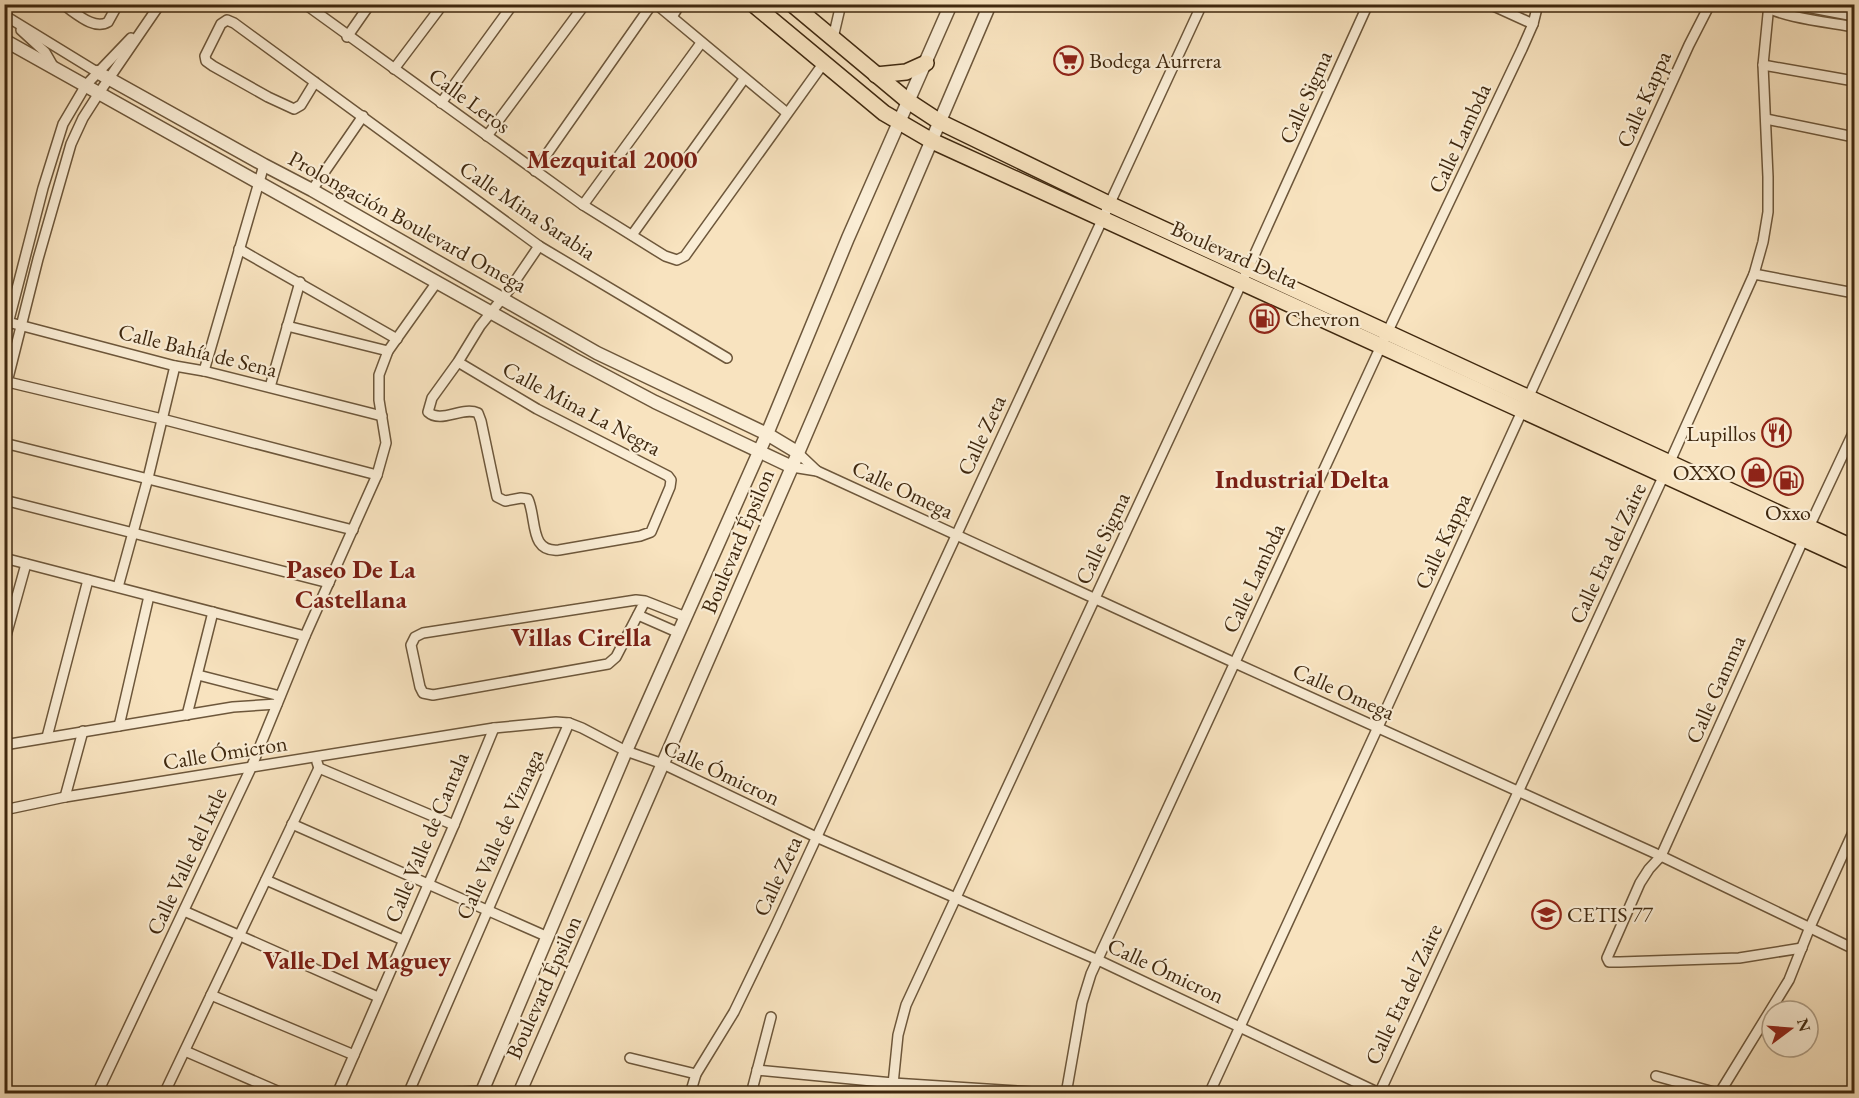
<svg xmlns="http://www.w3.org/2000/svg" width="1859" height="1098" font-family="'EB Garamond',serif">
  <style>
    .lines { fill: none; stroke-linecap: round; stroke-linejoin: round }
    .minor-casing { stroke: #6d573b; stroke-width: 12 }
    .tertiary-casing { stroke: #6d573b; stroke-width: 15 }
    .primary-casing { stroke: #3f280f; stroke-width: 18 }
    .minor { stroke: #faedd5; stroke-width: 9 }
    .tertiary { stroke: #faedd5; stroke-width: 12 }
    .primary { stroke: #f8e3bf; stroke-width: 15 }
    .labels { text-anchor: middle; stroke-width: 4.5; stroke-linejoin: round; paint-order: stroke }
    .poi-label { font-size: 22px; fill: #3f280f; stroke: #faedd5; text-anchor: start }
    .street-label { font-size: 22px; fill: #3f280f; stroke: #faedd5 }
    .quarter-label { font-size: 26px; font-weight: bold; fill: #7a1f14; stroke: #faedd5 }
  </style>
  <rect width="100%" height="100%" fill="#f8e3bf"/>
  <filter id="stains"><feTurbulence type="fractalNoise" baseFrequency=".00333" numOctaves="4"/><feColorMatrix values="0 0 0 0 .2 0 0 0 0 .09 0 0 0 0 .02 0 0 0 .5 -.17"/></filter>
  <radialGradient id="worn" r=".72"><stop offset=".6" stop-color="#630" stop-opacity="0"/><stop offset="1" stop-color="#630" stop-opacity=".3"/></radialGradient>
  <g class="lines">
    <defs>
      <g id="minor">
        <path d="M62,4C75,12 94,31 108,22L118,4"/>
        <path d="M305,4L583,205L665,256L677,260L685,256L823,64"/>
        <path d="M656,4L787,113"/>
        <path d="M1489,4L1533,24"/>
        <path d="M1791,4L1854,16"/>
        <path d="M1764,5C1777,17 1835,23 1854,27"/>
        <path d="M4,15L97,72"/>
        <path d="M672,17L680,4"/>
        <path d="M21,30L45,52L53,66"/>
        <path d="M347,37L370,4"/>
        <path d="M833,38L841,4"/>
        <path d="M1763,65L1854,81"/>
        <path d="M394,69L443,4"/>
        <path d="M315,82L301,105L294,109L268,97L213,66L206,61L205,56L221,24L227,20L234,23L539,246L727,358"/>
        <path d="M441,103L513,4"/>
        <path d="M1766,119L1854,137"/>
        <path d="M487,136L585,4"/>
        <path d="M535,171L652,4"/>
        <path d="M312,190L363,116"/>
        <path d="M583,205L701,43"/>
        <path d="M632,235L744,79"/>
        <path d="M239,249L397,339"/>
        <path d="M1754,274L1854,293"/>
        <path d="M4,321L175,366L204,371L382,416"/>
        <path d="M287,326L388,351"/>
        <path d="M4,339L43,188L63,124L86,85L131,38"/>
        <path d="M458,362L537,409L668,476L671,480L670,487L651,532L640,536L559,550C529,553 537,519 528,499L521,498L505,501L497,497L481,421L478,413C462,406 441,424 428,412L432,398L458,362L480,326L509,290L539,246"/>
        <path d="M204,371L264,165"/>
        <path d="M8,382L162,419L377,475"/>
        <path d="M270,387L300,282"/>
        <path d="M4,394L38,259L71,144L83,118L99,93L160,4"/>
        <path d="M4,443L353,530"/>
        <path d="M797,452L817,471"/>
        <path d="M792,467L817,471L1235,663L1661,856L1854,949"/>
        <path d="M4,500L329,583"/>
        <path d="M4,558L305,636"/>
        <path d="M118,587L148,478L175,366"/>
        <path d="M645,601L616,657L608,664L433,695L423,693L420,687L411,645L415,637L423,633L636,600L645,601L686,617"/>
        <path d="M638,615L679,633"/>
        <path d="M4,643L26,564"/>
        <path d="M198,675L280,696"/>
        <path d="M187,715L213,612"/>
        <path d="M119,726L149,596"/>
        <path d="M47,737L88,580"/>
        <path d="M4,745L233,707L277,704"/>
        <path d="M317,762L319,768L454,825"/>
        <path d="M65,797L83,731"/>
        <path d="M4,810L65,797L494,728L556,722L569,723L582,728L626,751L663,764L816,837L1098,960L1379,1093"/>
        <path d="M292,824L548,937"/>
        <path d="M266,880L403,940"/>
        <path d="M184,911L378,997"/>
        <path d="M1802,948L1739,958L1620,962H1609L1607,958L1640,883L1649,869L1661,856L1809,527L1854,431"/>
        <path d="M211,995L354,1055"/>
        <path d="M185,1051L284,1094"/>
        <path d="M630,1058L696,1074"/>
        <path d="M757,1070L893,1083L1063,1094"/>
        <path d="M1656,1076L1721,1094"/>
        <path d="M97,1094L251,768L305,636L377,475L386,443L379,400V375L388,351L437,282"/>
        <path d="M164,1094L319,768"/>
        <path d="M337,1094L454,825L494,728"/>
        <path d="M408,1094L569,723"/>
        <path d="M425,1094L482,1091"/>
        <path d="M690,1094L696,1074L734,1012L776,925L1202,4"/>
        <path d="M751,1094L771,1017"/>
        <path d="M892,1094L898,1035L906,1005L1248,269L1368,4"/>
        <path d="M1066,1094L1082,1003L1091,974L1387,333L1522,49L1533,24L1538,4"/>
        <path d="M1209,1094L1378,727L1689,45L1710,4"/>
        <path d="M1379,1094L1664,475L1754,274L1763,242L1768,212V177L1763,65L1769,4"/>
        <path d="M1719,1094L1789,980L1810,927L1854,830"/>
      </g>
      <g id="tertiary">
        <path d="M4,40L574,359L655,402L792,467"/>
        <path d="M97,72L264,165L312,190L597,353L767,434L797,452"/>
        <path d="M481,1094L626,751L767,434L848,238L951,4"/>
        <path d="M519,1094L792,467L990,4"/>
      </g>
      <g id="primary">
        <path d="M753,4L884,113L932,141L1854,562"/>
        <path d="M792,4L908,101L940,122L1109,204L1854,548"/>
        <path d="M876,75L906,72L926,63"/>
      </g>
    </defs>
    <use href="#minor" class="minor-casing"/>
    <use href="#tertiary" class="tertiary-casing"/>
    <use href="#primary" class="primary-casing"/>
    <use href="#minor" class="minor"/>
    <use href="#tertiary" class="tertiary"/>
    <use href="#primary" class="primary"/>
  </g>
  <defs>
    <symbol id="supermarket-ring" viewBox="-11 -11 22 22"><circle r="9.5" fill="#faedd5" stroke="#8f2418" stroke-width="1.5"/><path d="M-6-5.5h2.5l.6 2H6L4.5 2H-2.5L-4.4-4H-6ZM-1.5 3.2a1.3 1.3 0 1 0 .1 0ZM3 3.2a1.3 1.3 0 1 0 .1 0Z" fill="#8f2418"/></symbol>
    <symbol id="fuel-ring" viewBox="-11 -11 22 22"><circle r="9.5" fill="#faedd5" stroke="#8f2418" stroke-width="1.5"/><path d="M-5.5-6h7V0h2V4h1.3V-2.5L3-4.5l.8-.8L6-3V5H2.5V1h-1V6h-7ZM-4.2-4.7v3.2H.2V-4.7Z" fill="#8f2418"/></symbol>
    <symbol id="restaurant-ring" viewBox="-11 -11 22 22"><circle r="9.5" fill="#faedd5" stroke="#8f2418" stroke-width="1.5"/><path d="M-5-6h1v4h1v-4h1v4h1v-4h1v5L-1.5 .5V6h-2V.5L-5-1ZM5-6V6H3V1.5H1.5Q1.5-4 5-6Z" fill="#8f2418"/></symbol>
    <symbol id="shop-ring" viewBox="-11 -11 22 22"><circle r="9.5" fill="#faedd5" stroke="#8f2418" stroke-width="1.5"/><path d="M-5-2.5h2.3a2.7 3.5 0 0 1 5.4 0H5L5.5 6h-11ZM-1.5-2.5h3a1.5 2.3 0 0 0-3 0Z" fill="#8f2418"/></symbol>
    <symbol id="school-ring" viewBox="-11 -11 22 22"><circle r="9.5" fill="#faedd5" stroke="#8f2418" stroke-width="1.5"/><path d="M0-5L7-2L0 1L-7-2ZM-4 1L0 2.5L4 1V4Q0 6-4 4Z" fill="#8f2418"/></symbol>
  </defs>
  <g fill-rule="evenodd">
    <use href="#supermarket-ring" x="1052" y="44" width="33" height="33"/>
    <use href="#fuel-ring" x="1248" y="302" width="33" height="33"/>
    <use href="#restaurant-ring" x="1760" y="416" width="33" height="33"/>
    <use href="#shop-ring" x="1740" y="456" width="33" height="33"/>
    <use href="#fuel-ring" x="1772" y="464" width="33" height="33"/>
    <use href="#school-ring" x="1530" y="898" width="33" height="33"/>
  </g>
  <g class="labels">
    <g class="poi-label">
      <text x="1089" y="68">Bodega Aurrera</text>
      <text x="1285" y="326">Chevron</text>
      <text x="1756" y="441" text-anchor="end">Lupillos</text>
      <text x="1736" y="480" text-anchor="end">OXXO</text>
      <text x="1788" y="520" text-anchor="middle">Oxxo</text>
      <text x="1567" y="922">CETIS 77</text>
    </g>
    <g class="street-label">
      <text transform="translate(1305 97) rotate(-66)" y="8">Calle Sigma</text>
      <text transform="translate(1643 99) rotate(-66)" y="8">Calle Kappa</text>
      <text transform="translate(470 100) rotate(36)" y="8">Calle Leros</text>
      <text transform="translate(1459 138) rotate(-65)" y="8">Calle Lambda</text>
      <text transform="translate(528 210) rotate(34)" y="8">Calle Mina Sarabia</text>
      <text transform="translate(408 221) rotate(29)" y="8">Prolongación Boulevard Omega</text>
      <text transform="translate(1235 254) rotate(24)" y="8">Boulevard Delta</text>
      <text transform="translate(198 350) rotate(14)" y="8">Calle Bahía de Sena</text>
      <text transform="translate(582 408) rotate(28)" y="8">Calle Mina La Negra</text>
      <text transform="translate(981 435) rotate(-65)" y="8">Calle Zeta</text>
      <text transform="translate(903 489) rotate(25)" y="8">Calle Omega</text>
      <text transform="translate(1102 538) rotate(-65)" y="8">Calle Sigma</text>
      <text transform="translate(737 541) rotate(-67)" y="8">Boulevard Épsilon</text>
      <text transform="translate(1442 541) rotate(-65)" y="8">Calle Kappa</text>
      <text transform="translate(1607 553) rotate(-65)" y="8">Calle Eta del Zaire</text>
      <text transform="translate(1253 578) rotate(-65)" y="8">Calle Lambda</text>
      <text transform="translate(1715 689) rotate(-66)" y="8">Calle Gamma</text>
      <text transform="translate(1344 691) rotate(24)" y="8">Calle Omega</text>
      <text transform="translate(225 752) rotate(-9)" y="8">Calle Ómicron</text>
      <text transform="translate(722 772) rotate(25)" y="8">Calle Ómicron</text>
      <text transform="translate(499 834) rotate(-66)" y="8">Calle Valle de Viznaga</text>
      <text transform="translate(426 837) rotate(-67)" y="8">Calle Valle de Cantala</text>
      <text transform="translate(186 861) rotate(-65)" y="8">Calle Valle del Ixtle</text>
      <text transform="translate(777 876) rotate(-65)" y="8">Calle Zeta</text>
      <text transform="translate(1166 970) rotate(25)" y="8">Calle Ómicron</text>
      <text transform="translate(543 987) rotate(-66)" y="8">Boulevard Épsilon</text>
      <text transform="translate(1403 994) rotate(-65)" y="8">Calle Eta del Zaire</text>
    </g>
    <g class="quarter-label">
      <text x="612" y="168">Mezquital 2000</text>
      <text x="1302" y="488">Industrial Delta</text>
      <text x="351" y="578">Paseo De La<tspan x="351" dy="30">Castellana</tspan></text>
      <text x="581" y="646">Villas Cirella</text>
      <text x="357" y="969">Valle Del Maguey</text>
    </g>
  </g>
  <rect width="1859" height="1098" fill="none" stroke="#f8e3bf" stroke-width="24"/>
  <rect x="6" y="6" width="1847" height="1086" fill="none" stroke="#3f280f" stroke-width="3"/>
  <rect x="12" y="12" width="1835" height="1074" fill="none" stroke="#3f280f" stroke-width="1.5"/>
  <g transform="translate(1790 1029) rotate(74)"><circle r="28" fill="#faedd5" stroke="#af9e86" stroke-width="1.5"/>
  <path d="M0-4.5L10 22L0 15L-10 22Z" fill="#8f2418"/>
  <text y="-9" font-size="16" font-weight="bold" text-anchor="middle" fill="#3f280f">N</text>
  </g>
  <rect width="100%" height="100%" filter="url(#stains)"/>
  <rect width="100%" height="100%" fill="url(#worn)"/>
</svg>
